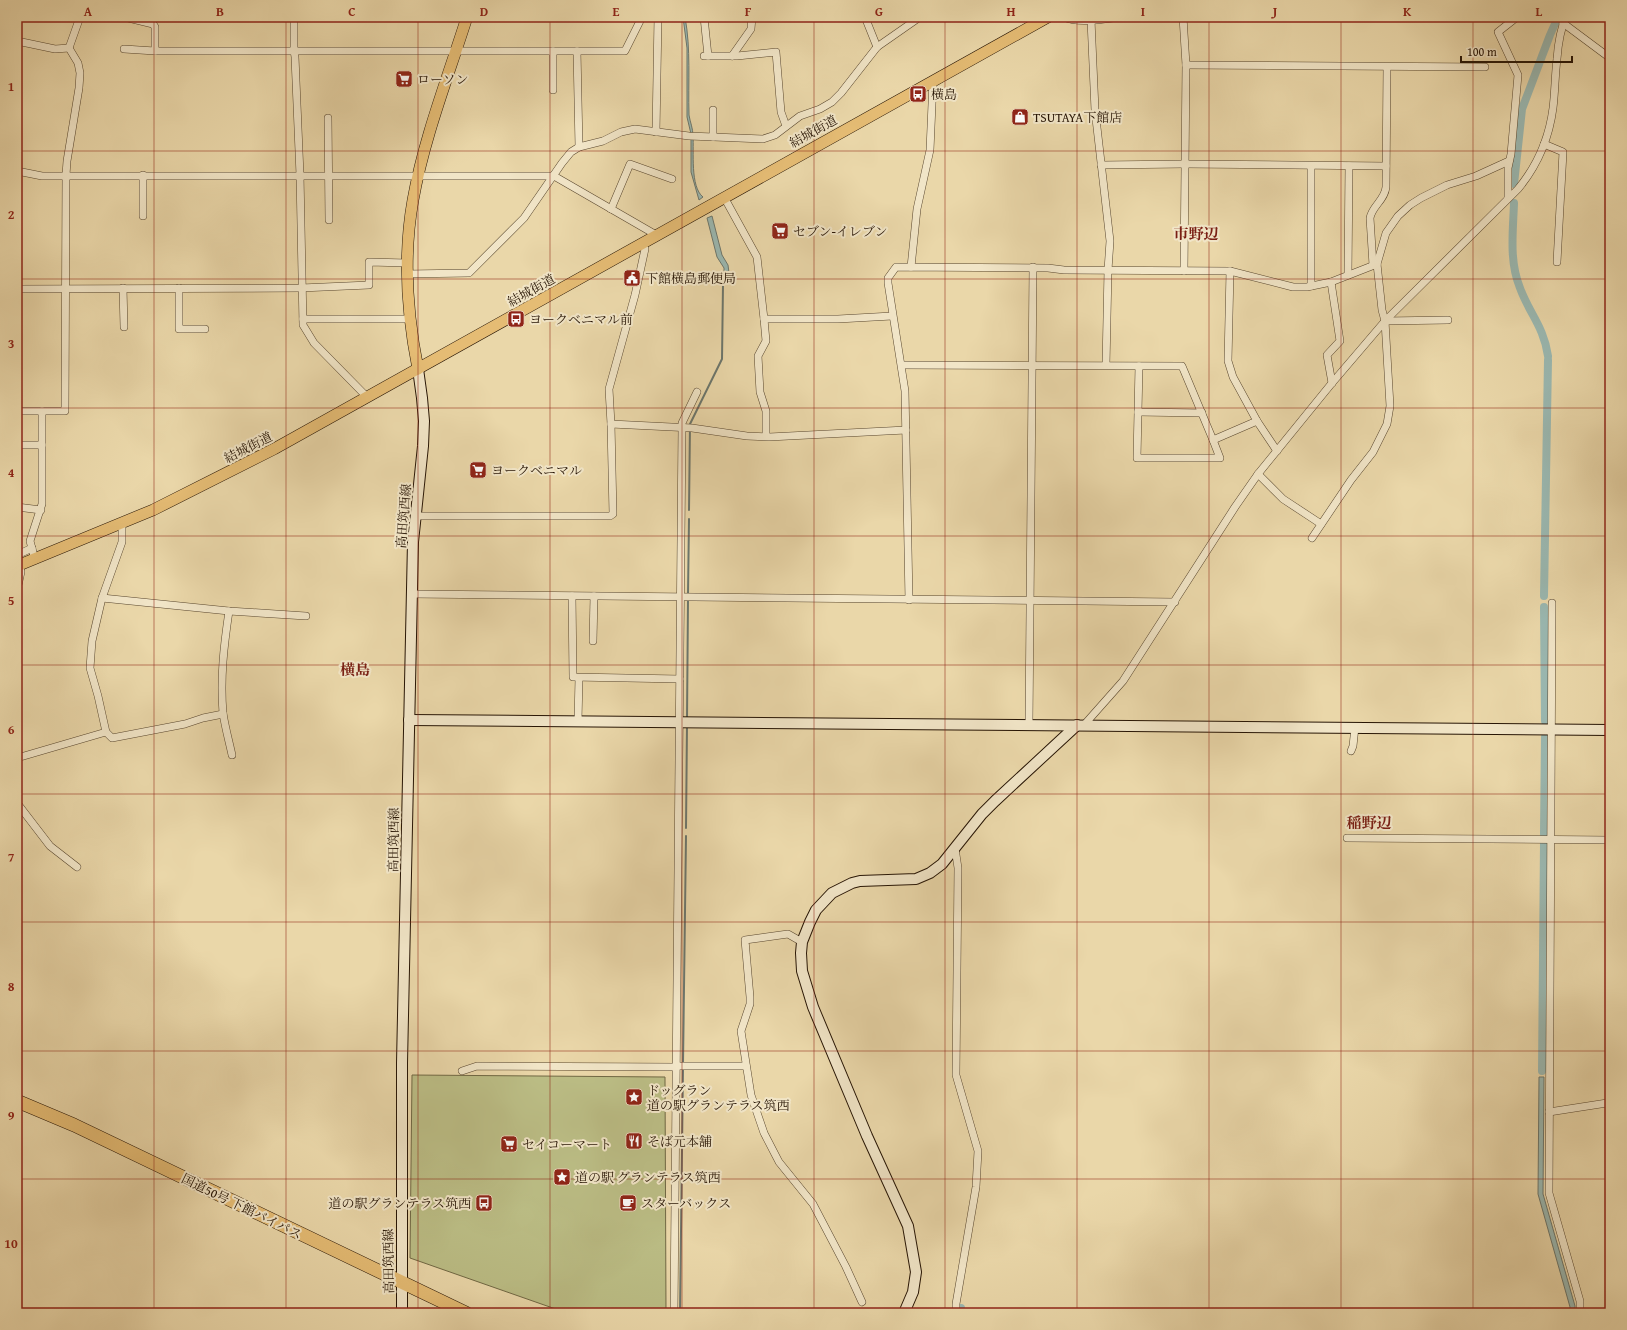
<svg xmlns="http://www.w3.org/2000/svg" width="1627" height="1330" font-family="'Gentium Book Plus','Noto Serif JP',serif">
  <style>
    .green { fill: #bbbd85; stroke: #706844 }
    .water { fill: #9ab8b1; stroke: #6c766c }
    .lines { fill: none; stroke-linecap: round; stroke-linejoin: round }
    .stream { stroke: #6c766c; stroke-width: 2 }
    .canal { stroke: #9ab8b1; stroke-width: 8 }
    .street-casing { stroke: #57452d; stroke-width: 8 }
    .secondary-casing { stroke: #261404; stroke-width: 12 }
    .primary-casing { stroke: #261404; stroke-width: 12 }
    .highway-casing { stroke: #261404; stroke-width: 14 }
    .street { stroke: #f1e5c7; stroke-width: 7 }
    .secondary { stroke: #f1e5c7; stroke-width: 10 }
    .primary { stroke: #e5bc74; stroke-width: 11 }
    .highway { stroke: #e5bc74; stroke-width: 13 }
    .grid { fill: none; stroke: #8f2418; stroke-width: 1; stroke-opacity: 0.55 }
    .labels { text-anchor: middle; stroke-width: 4; stroke-linejoin: round; paint-order: stroke }
    .poi-label { font-size: 13px; fill: #261404; stroke: #f1e5c7; text-anchor: start }
    .street-label { font-size: 13px; fill: #261404; stroke: #f1e5c7 }
    .quarter-label { font-size: 15px; font-weight: bold; fill: #7a1f14; stroke: #f1e5c7 }
    .neatline { fill: none; stroke: #8f2418; stroke-width: 1.5 }
    .grid-label { font-size: 13px; text-anchor: middle; font-weight: bold; fill: #8f2418 }
  </style>
  <rect width="100%" height="100%" fill="#ead7a9"/>
  <filter id="stains"><feTurbulence type="fractalNoise" baseFrequency=".005" numOctaves="4"/><feColorMatrix values="0 0 0 0 .2 0 0 0 0 .09 0 0 0 0 .02 0 0 0 .5 -.17"/></filter>
  <radialGradient id="worn" r=".72"><stop offset=".6" stop-color="#630" stop-opacity="0"/><stop offset="1" stop-color="#630" stop-opacity=".3"/></radialGradient>
  <path class="green" d="M412,1075L665,1077L666,1313H567L410,1258Z"/>
  <g class="water">
    <path d="M683,17H685C691,49 688,82 689,115C690,122 693,128 693,136C694,151 690,187 703,197L699,200L691,172V134L687,117V48Z"/>
    <path d="M712,216L722,255L728,265L729,273L724,272V268L717,257L707,218Z"/>
    <path d="M1539,1077H1544L1543,1194L1575,1306V1313H1570V1307L1538,1194Z"/>
  </g>
  <g class="lines">
    <g class="stream">
      <path d="M689,510L690,424L722,359L723,285L726,272"/>
      <path d="M688,594L689,519"/>
      <path d="M687,719L688,600"/>
      <path d="M686,828L687,725"/>
      <path d="M683,1064L686,836"/>
      <path d="M680,1313L683,1068"/>
    </g>
    <g class="canal">
      <path d="M1514,184L1522,109L1550,35L1558,17"/>
      <path d="M1514,203C1513,232 1509,261 1520,288C1529,313 1544,327 1548,356"/>
      <path d="M1544,596L1548,360"/>
      <path d="M1544,607L1545,721"/>
      <path d="M1544,834L1545,737"/>
      <path d="M1542,1071L1544,843"/>
      <path d="M961,1313V1308"/>
    </g>
    <defs>
      <g id="street">
        <path d="M124,17L153,24L155,27V51"/>
        <path d="M294,17V50L295,57L300,175L303,325L314,343L367,397"/>
        <path d="M704,17L708,56"/>
        <path d="M865,17L877,47"/>
        <path d="M1064,17C1077,24 1105,19 1120,17"/>
        <path d="M1183,17L1186,65L1184,271"/>
        <path d="M1091,20L1095,110L1110,241L1108,270L1106,365"/>
        <path d="M1563,23L1610,58"/>
        <path d="M17,41L55,49L69,48"/>
        <path d="M69,48L80,17"/>
        <path d="M124,49L155,51H625L642,17"/>
        <path d="M577,51L579,147"/>
        <path d="M704,56H737L776,52L781,112L786,126"/>
        <path d="M732,56L751,29L752,17"/>
        <path d="M1186,65L1485,67"/>
        <path d="M553,90V51"/>
        <path d="M713,110V137"/>
        <path d="M328,118L329,220"/>
        <path d="M656,132L658,17"/>
        <path d="M1544,144L1563,152L1557,262"/>
        <path d="M1101,165L1185,164L1386,166"/>
        <path d="M17,171L42,176H554L658,236"/>
        <path d="M143,175V216"/>
        <path d="M724,197L757,257L764,319H838L892,316"/>
        <path d="M1508,198V168L1511,154L1518,75L1498,32L1517,17"/>
        <path d="M611,209L630,164L672,179"/>
        <path d="M642,244L645,249L635,295L609,389L611,424L692,428L747,436L769,437L906,430"/>
        <path d="M1373,265L1370,218C1372,206 1385,200 1386,187L1387,67"/>
        <path d="M911,267L917,209L930,150L933,81"/>
        <path d="M1230,271L1228,361L1233,377L1257,421L1277,451"/>
        <path d="M407,274L469,273L524,218L562,163L571,152L579,147L603,141L621,132L635,129L689,136L763,139L775,135L800,116L820,109L832,102L841,93L877,47L920,17"/>
        <path d="M1348,275L1349,166"/>
        <path d="M1331,282L1340,341L1327,355L1332,383"/>
        <path d="M1311,286V166"/>
        <path d="M123,288L124,327"/>
        <path d="M179,288V329H205"/>
        <path d="M17,289L301,288L369,285V262L407,263"/>
        <path d="M303,319H410"/>
        <path d="M764,319L766,341L758,356L760,392L766,411V436"/>
        <path d="M1385,321L1448,320"/>
        <path d="M902,365L1182,366L1213,440L1257,421"/>
        <path d="M1139,366L1137,458H1220L1213,440"/>
        <path d="M17,411H65L66,175L67,161L79,88L80,73L78,63L69,48"/>
        <path d="M1138,412L1202,413"/>
        <path d="M17,445H42"/>
        <path d="M1258,474L1283,499L1321,524"/>
        <path d="M17,507L41,510"/>
        <path d="M415,516H610L613,514L611,424"/>
        <path d="M122,524V542L102,598L92,641L90,668L98,696L106,732L112,738L185,724L203,718L223,714"/>
        <path d="M1312,538L1351,480L1373,452L1387,424L1390,406L1385,321L1382,310L1377,264L1386,233L1398,216L1410,205L1421,198L1447,185L1476,176L1509,161"/>
        <path d="M17,555L32,548"/>
        <path d="M35,560L30,541L42,504V411"/>
        <path d="M17,590L21,572L19,565"/>
        <path d="M412,594L1175,602"/>
        <path d="M572,596L573,677L680,679"/>
        <path d="M102,598L229,611L306,616"/>
        <path d="M909,600L905,391L888,283V278L896,267L1048,268L1064,270L1230,271L1293,287H1307L1331,282L1377,264"/>
        <path d="M1552,603L1549,1193L1580,1301V1313"/>
        <path d="M229,611C224,645 220,678 223,713C225,727 229,741 232,755"/>
        <path d="M593,641L594,596"/>
        <path d="M578,721L579,678"/>
        <path d="M1029,725L1033,267"/>
        <path d="M1084,725L1123,681L1235,507L1258,474L1332,383L1385,321L1518,189C1537,166 1549,139 1553,108C1555,92 1555,75 1557,59C1558,45 1560,30 1566,17"/>
        <path d="M1351,751L1353,746L1355,727"/>
        <path d="M17,758L106,732"/>
        <path d="M17,803L50,846L77,867"/>
        <path d="M1347,838L1610,840"/>
        <path d="M955,848L958,868L956,1075L978,1151L976,1187L956,1304V1313"/>
        <path d="M802,942L788,934L745,940L750,997V1004L741,1031L751,1095L764,1133L779,1162L813,1204L846,1267L862,1302"/>
        <path d="M676,1066H746"/>
        <path d="M462,1071L477,1066L676,1067"/>
        <path d="M1549,1112L1607,1103"/>
        <path d="M674,1313L682,428V423L697,392"/>
      </g>
      <g id="secondary">
        <path d="M409,720L1610,730"/>
        <path d="M402,1313V1063L413,542L423,446L424,421L422,398L418,369"/>
        <path d="M904,1313L913,1292L916,1272L908,1226L867,1136L813,1007L802,971L801,953L802,942L810,922L816,910L832,893L852,883L860,881L916,879L930,873L942,864L982,814L995,801L1077,725"/>
      </g>
      <g id="primary">
        <path d="M418,369C407,314 403,256 413,200C424,138 448,77 467,17"/>
        <path d="M17,566L153,510L274,449L1048,17"/>
      </g>
      <path id="highway" d="M17,1101L74,1125L466,1313"/>
    </defs>
    <use href="#street" class="street-casing"/>
    <use href="#secondary" class="secondary-casing"/>
    <use href="#primary" class="primary-casing"/>
    <use href="#highway" class="highway-casing"/>
    <use href="#street" class="street"/>
    <use href="#secondary" class="secondary"/>
    <use href="#primary" class="primary"/>
    <use href="#highway" class="highway"/>
  </g>
  <path class="grid" d="M154,17V1313M286,17V1313M418,17V1313M550,17V1313M682,17V1313M814,17V1313M945,17V1313M1077,17V1313M1209,17V1313M1341,17V1313M1473,17V1313M17,151H1610M17,279H1610M17,408H1610M17,536H1610M17,665H1610M17,794H1610M17,922H1610M17,1051H1610M17,1179H1610"/>
  <defs>
    <symbol id="supermarket-square" viewBox="-11 -11 22 22"><rect x="-9" y="-9" width="18" height="18" rx="4" fill="#8f2418" stroke="#f1e5c7"/><path d="M-6-5.5h2.5l.6 2H6L4.5 2H-2.5L-4.4-4H-6ZM-1.5 3.2a1.3 1.3 0 1 0 .1 0ZM3 3.2a1.3 1.3 0 1 0 .1 0Z" fill="#fff"/></symbol>
    <symbol id="bus-square" viewBox="-11 -11 22 22"><rect x="-9" y="-9" width="18" height="18" rx="4" fill="#8f2418" stroke="#f1e5c7"/><path d="M-5-6H5V4H4V6H2V4H-2V6H-4V4H-5ZM-3.5-4V0h7V-4ZM-3.5 1.2v1.5H-2V1.2ZM2 1.2v1.5H3.5V1.2Z" fill="#fff"/></symbol>
    <symbol id="shop-square" viewBox="-11 -11 22 22"><rect x="-9" y="-9" width="18" height="18" rx="4" fill="#8f2418" stroke="#f1e5c7"/><path d="M-5-2.5h2.3a2.7 3.5 0 0 1 5.4 0H5L5.5 6h-11ZM-1.5-2.5h3a1.5 2.3 0 0 0-3 0Z" fill="#fff"/></symbol>
    <symbol id="civic-square" viewBox="-11 -11 22 22"><rect x="-9" y="-9" width="18" height="18" rx="4" fill="#8f2418" stroke="#f1e5c7"/><path d="M-.6-6.5H3V-4.5H.6V-3L4-1V1h2V6H-6V1h2V-1L-.6-3ZM-1.2 2.5V6h2.4V2.5Z" fill="#fff"/></symbol>
    <symbol id="sight-square" viewBox="-11 -11 22 22"><rect x="-9" y="-9" width="18" height="18" rx="4" fill="#8f2418" stroke="#f1e5c7"/><path d="M0-6L1.8-2.2L6-1.7L2.9 1.2L3.7 5.4L0 3.3L-3.7 5.4L-2.9 1.2L-6-1.7L-1.8-2.2Z" fill="#fff"/></symbol>
    <symbol id="restaurant-square" viewBox="-11 -11 22 22"><rect x="-9" y="-9" width="18" height="18" rx="4" fill="#8f2418" stroke="#f1e5c7"/><path d="M-5-6h1v4h1v-4h1v4h1v-4h1v5L-1.5 .5V6h-2V.5L-5-1ZM5-6V6H3V1.5H1.5Q1.5-4 5-6Z" fill="#fff"/></symbol>
    <symbol id="cafe-square" viewBox="-11 -11 22 22"><rect x="-9" y="-9" width="18" height="18" rx="4" fill="#8f2418" stroke="#f1e5c7"/><path d="M-5.5-4.5H6V0H3Q3 3.5 0 3.5H-2.5Q-5.5 3.5-5.5 0ZM3-3.2v2h1.7v-2ZM-6 4.5H4V6H-6Z" fill="#fff"/></symbol>
  </defs>
  <g fill-rule="evenodd">
    <use href="#supermarket-square" x="394" y="69" width="20" height="20"/>
    <use href="#bus-square" x="908" y="84" width="20" height="20"/>
    <use href="#shop-square" x="1010" y="107" width="20" height="20"/>
    <use href="#supermarket-square" x="770" y="221" width="20" height="20"/>
    <use href="#civic-square" x="622" y="268" width="20" height="20"/>
    <use href="#bus-square" x="506" y="309" width="20" height="20"/>
    <use href="#supermarket-square" x="468" y="460" width="20" height="20"/>
    <use href="#sight-square" x="624" y="1087" width="20" height="20"/>
    <use href="#restaurant-square" x="624" y="1131" width="20" height="20"/>
    <use href="#supermarket-square" x="499" y="1134" width="20" height="20"/>
    <use href="#sight-square" x="552" y="1167" width="20" height="20"/>
    <use href="#bus-square" x="474" y="1193" width="20" height="20"/>
    <use href="#cafe-square" x="618" y="1193" width="20" height="20"/>
  </g>
  <g class="labels">
    <g class="poi-label">
      <text x="417" y="84">ローソン</text>
      <text x="931" y="99">横島</text>
      <text x="1033" y="122">TSUTAYA下館店</text>
      <text x="793" y="236">セブン-イレブン</text>
      <text x="645" y="283">下館横島郵便局</text>
      <text x="529" y="324">ヨークベニマル前</text>
      <text x="491" y="475">ヨークベニマル</text>
      <text x="647" y="1095">ドッグラン<tspan x="647" dy="15">道の駅グランテラス筑西</tspan></text>
      <text x="647" y="1146">そば元本舗</text>
      <text x="522" y="1149">セイコーマート</text>
      <text x="575" y="1182">道の駅 グランテラス筑西</text>
      <text x="471" y="1208" text-anchor="end">道の駅グランテラス筑西</text>
      <text x="641" y="1208">スターバックス</text>
    </g>
    <g class="street-label">
      <text transform="translate(813 131) rotate(-29)" y="5">結城街道</text>
      <text transform="translate(531 290) rotate(-29)" y="5">結城街道</text>
      <text transform="translate(248 447) rotate(-27)" y="5">結城街道</text>
      <text transform="translate(403 516) rotate(-85)" y="5">高田筑西線</text>
      <text transform="translate(393 840) rotate(-89)" y="5">高田筑西線</text>
      <text transform="translate(242 1206) rotate(26)" y="5">国道50号 下館バイパス</text>
      <text transform="translate(388 1261) rotate(-91)" y="5">高田筑西線</text>
    </g>
    <g class="quarter-label">
      <text x="1196" y="239">市野辺</text>
      <text x="355" y="675">横島</text>
      <text x="1369" y="828">稲野辺</text>
    </g>
  </g>
  <rect width="1627" height="1330" fill="none" stroke="#ead7a9" stroke-width="44"/>
  <path d="M1461 56v6h111v-6" fill="none" stroke="#261404" stroke-width="2"/>
  <text x="1467" y="56" font-size="12" fill="#261404" stroke="#f1e5c7" stroke-width="3" paint-order="stroke">100 m</text>
  <rect x="22" y="22" width="1583" height="1286" class="neatline"/>
  <g class="grid-label">
    <text x="88" y="16">A</text>
    <text x="220" y="16">B</text>
    <text x="352" y="16">C</text>
    <text x="484" y="16">D</text>
    <text x="616" y="16">E</text>
    <text x="748" y="16">F</text>
    <text x="879" y="16">G</text>
    <text x="1011" y="16">H</text>
    <text x="1143" y="16">I</text>
    <text x="1275" y="16">J</text>
    <text x="1407" y="16">K</text>
    <text x="1539" y="16">L</text>
    <text x="11" y="91">1</text>
    <text x="11" y="219">2</text>
    <text x="11" y="348">3</text>
    <text x="11" y="477">4</text>
    <text x="11" y="605">5</text>
    <text x="11" y="734">6</text>
    <text x="11" y="862">7</text>
    <text x="11" y="991">8</text>
    <text x="11" y="1120">9</text>
    <text x="11" y="1248">10</text>
  </g>
  <rect width="100%" height="100%" filter="url(#stains)"/>
  <rect width="100%" height="100%" fill="url(#worn)"/>
</svg>
